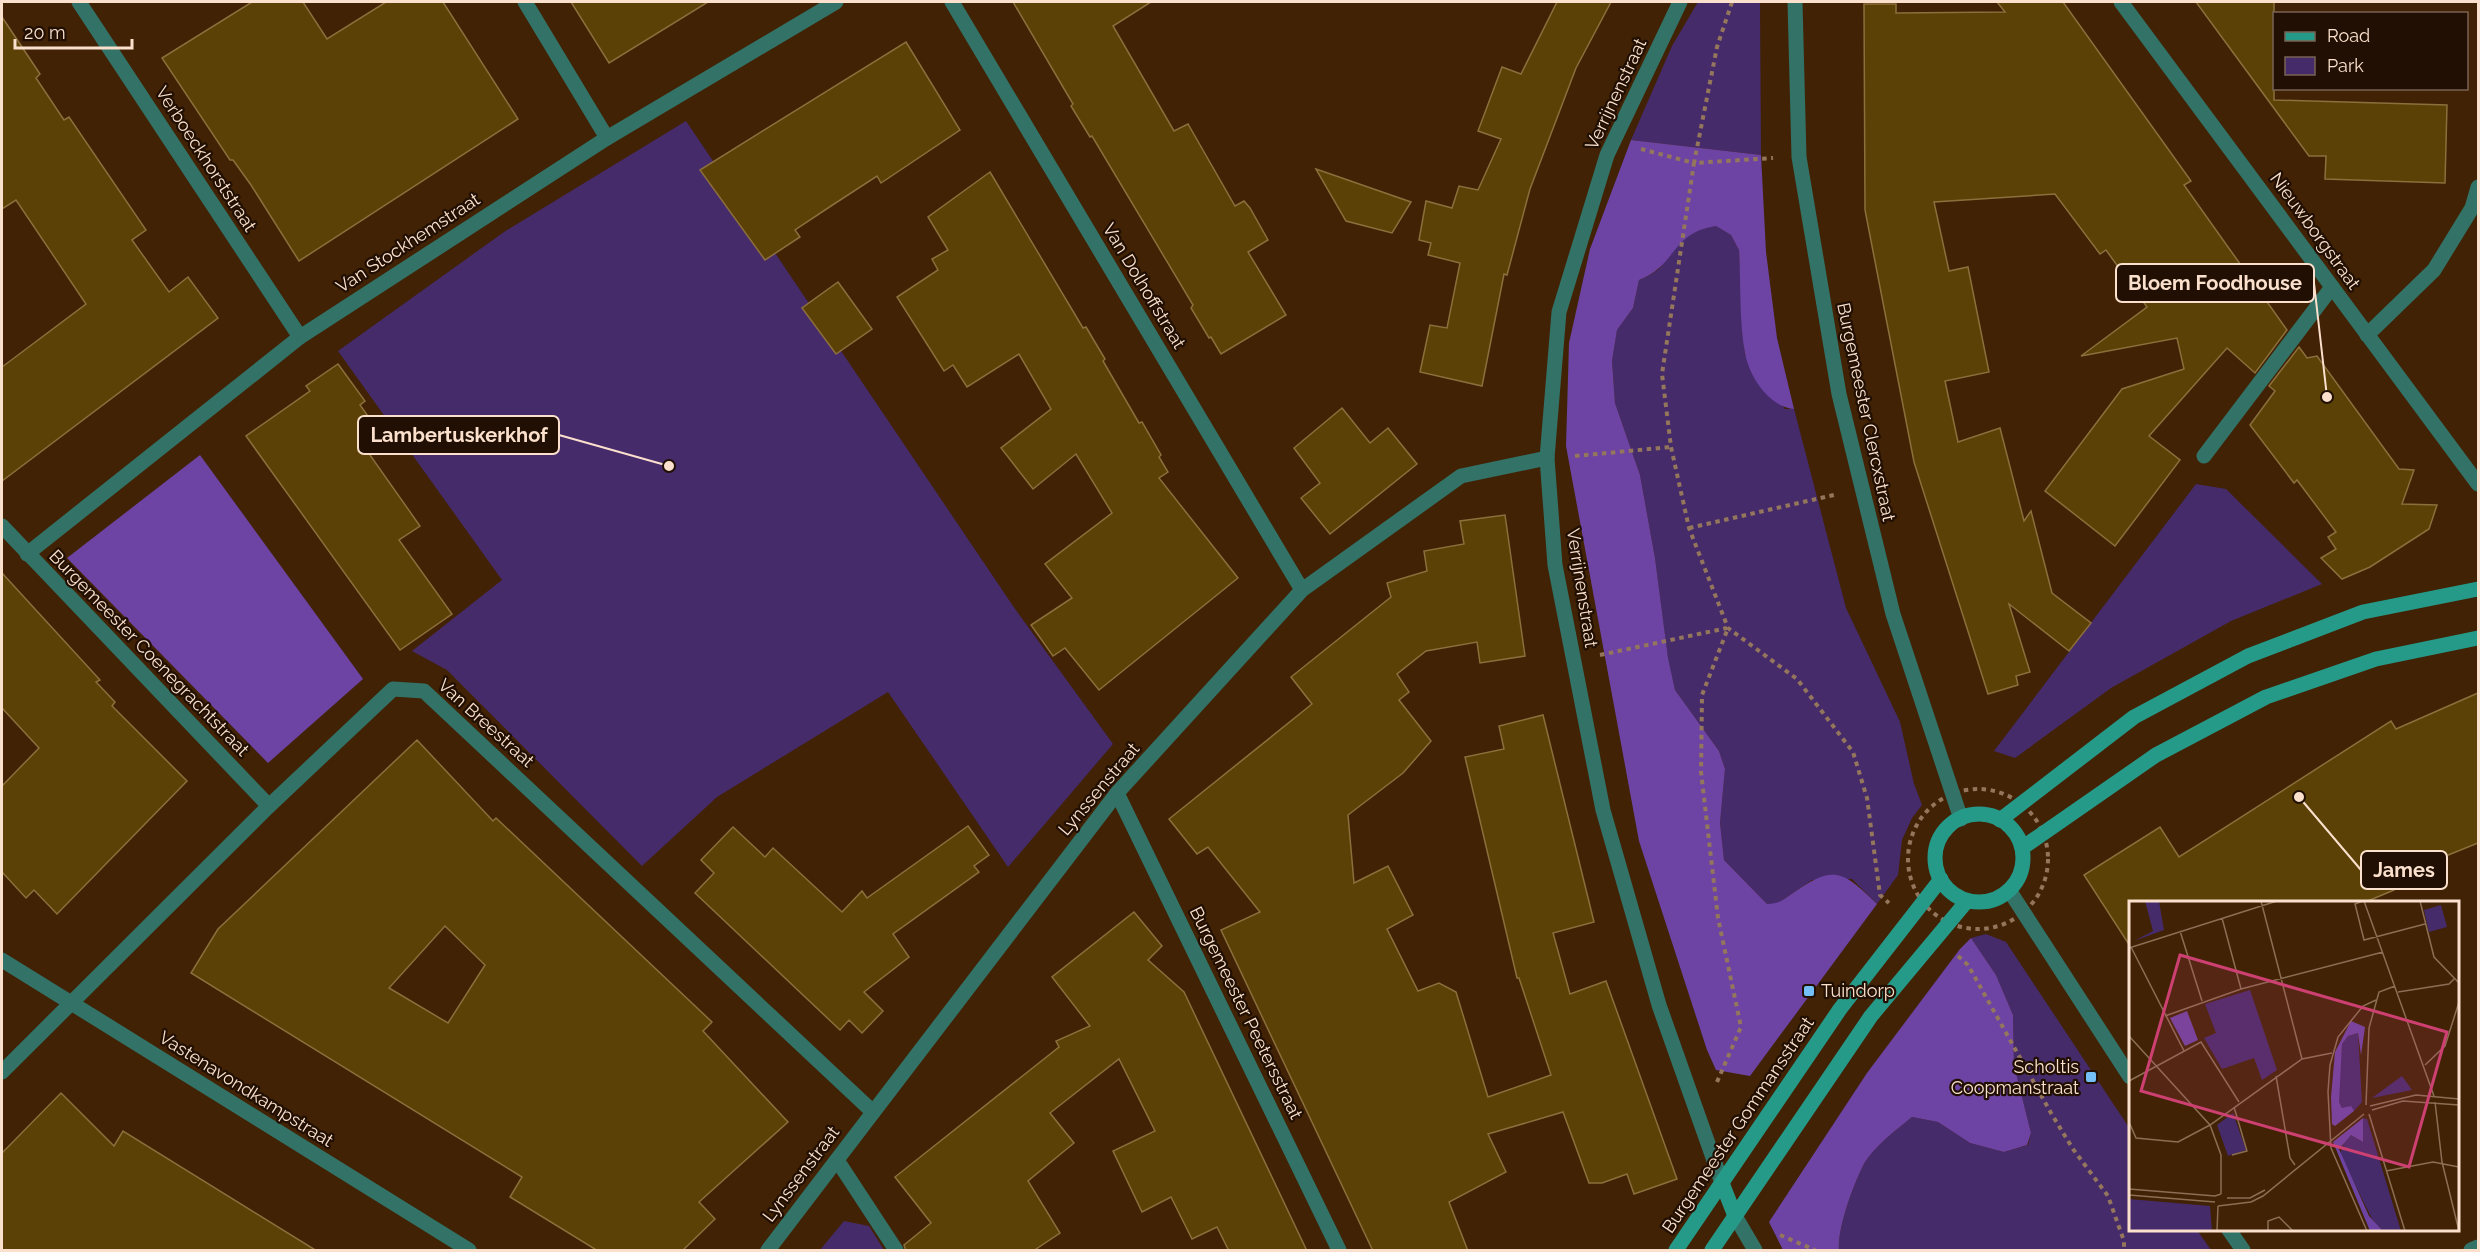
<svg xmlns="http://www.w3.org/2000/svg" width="2480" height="1252" font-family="Raleway,sans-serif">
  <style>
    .green { fill: #462b6b }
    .forest { fill: #6d44a4 }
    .building { fill: #5b4106; stroke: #8c6f3c; stroke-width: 1.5; fill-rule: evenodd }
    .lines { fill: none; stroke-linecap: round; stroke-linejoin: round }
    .path { stroke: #93765c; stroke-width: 4; stroke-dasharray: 4.5 4.5; stroke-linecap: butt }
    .lane { stroke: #327267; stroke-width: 15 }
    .street { stroke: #327267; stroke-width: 15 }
    .secondary { stroke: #269a89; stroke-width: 15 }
    .poi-dot { fill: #74c0f6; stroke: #200f02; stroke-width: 2 }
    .labels { text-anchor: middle; stroke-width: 4.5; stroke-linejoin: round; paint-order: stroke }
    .street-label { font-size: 18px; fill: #fbe1cd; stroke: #200f02 }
    .poi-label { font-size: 18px; fill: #fbe1cd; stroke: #200f02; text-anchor: start }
    .inset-road { fill: none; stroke: #8b6e54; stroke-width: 1.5 }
    .view { fill: #cd4072; fill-opacity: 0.15; stroke: #cd4072; stroke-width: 3 }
    .inset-edge { fill: none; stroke: #fbe1cd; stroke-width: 3 }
    .leader { fill: none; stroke: #fbe1cd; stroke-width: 2 }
    .callout-dot { fill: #fbe1cd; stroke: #200f02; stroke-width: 2 }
    .callout { fill: #200f02; stroke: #fbe1cd; stroke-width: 2 }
    .callout-label { font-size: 20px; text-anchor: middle; font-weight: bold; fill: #fbe1cd }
  </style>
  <rect width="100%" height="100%" fill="#412204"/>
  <g class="green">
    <path d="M1698,2H1760L1761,155L1631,140L1672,46Z"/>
    <path d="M686,121L1013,606L1113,744L1008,867L888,692L717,797L642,866L447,670L412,651L502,580L338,351L504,232Z"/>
    <path d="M1716,226L1731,235L1739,250L1745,355L1785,409H1794L1846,608L1900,722L1914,784L1922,805L1912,818L1902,840L1898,875L1877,904L1852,879L1812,880L1777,904H1767L1724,860L1720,823L1725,769L1719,751L1675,690L1668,659L1655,558L1640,475L1615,403L1612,361L1617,330L1633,308L1639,280C1667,270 1663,258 1681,241C1690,231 1703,228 1716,226Z"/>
    <path d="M2196,484L2226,489L2322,584L2231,621L2111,688L2015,758L1994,751Z"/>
    <path d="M1986,934L2006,942L2130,1129V1230H2197L2211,1250H1839C1837,1229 1854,1182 1865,1162C1876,1145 1896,1130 1912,1117L1938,1122L1970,1143L2004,1152L2028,1145L2031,1133L2014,1065L2013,1015L1996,975L1971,938Z"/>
    <path d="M844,1221L869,1226L884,1250H820Z"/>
  </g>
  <g class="forest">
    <path d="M1631,140L1761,155L1766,252L1777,338L1794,409C1769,407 1749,376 1745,353C1739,320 1741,283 1739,250L1731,235L1716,226C1670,233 1678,265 1639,280L1633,308L1617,330L1612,361L1615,403L1640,475L1655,558L1668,658L1675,690L1719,751L1725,769L1720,823L1724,860L1767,904C1779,904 1783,900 1793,893C1834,864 1843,871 1877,904L1750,1076L1716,1070L1707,1050L1639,841L1566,446L1569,343L1590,249Z"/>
    <path d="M200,455L363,679L268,763L67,558Z"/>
    <path d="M1971,938L1996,975L2013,1015L2014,1065L2031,1133L2027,1145L2004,1152L1970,1143L1938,1122L1912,1117C1896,1130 1876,1145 1865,1162C1854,1182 1837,1229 1839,1250H1783L1769,1222L1867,1073L1960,949Z"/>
  </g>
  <g class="building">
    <path d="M252,2H303L327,39L386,2H443L518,119L299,261L251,185L233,160H230L162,58Z"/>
    <path d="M571,2H708L609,63Z"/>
    <path d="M1013,2H1151L1113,26L1174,131L1188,124L1235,206L1244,201L1250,208L1268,240L1248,252L1286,315L1221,354L1211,337L1209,338L1191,308L1193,305L1092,136L1090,137L1071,106L1073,104Z"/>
    <path d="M1557,2H1611L1576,68L1530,189L1507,275L1504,274L1482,386L1420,372L1430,325L1447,328L1460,263L1428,255L1431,243L1419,240L1426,201L1452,208L1459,186L1478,190L1501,139L1478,131L1502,67L1521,74Z"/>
    <path d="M1997,2H2063L2191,181L2184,185L2287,330L2255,373L2227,348L2149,436L2180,460L2115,546L2045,491L2122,389L2184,369L2177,338L2081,356L2147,307L2106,250L2100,254L2055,194L1934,202L1949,271L1968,267L1989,372L1945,381L1958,442L2000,428L2024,521L2031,511L2052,593L2091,623L2069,651L2009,604L2030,672L2016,676L2018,685L1988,694L1914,462L1865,210L1864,4H1896V13L2005,12Z"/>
    <path d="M2196,2H2274V100L2447,105L2445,183L2325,179L2326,156H2309Z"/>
    <path d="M2,17L40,74L36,78L64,120L69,117L146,230L132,240L169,292L188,277L218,318L2,481V367L86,304L16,200L2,209Z"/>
    <path d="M906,42L960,130L881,183L877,176L831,206L795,230L800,237L765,260L700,170Z"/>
    <path d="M1316,169L1411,202L1392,233L1346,221Z"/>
    <path d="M990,172L1083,328L1086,327L1105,359L1103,361L1139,423L1142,422L1161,455L1159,457L1168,472L1159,478L1238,578L1099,690L1065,648L1053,656L1031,625L1072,598L1045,564L1112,513L1076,454L1033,489L1001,448L1051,409L1019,354L967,387L953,365L944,371L897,297L938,270L932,259L948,250L928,217Z"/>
    <path d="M838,282L872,329L836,354L802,308Z"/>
    <path d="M2299,347L2307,358L2317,356L2399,469L2414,470L2402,504L2437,505L2429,529L2370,567L2342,579L2321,558L2336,549L2328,537L2336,532L2297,480L2294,483L2250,425L2275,391L2269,386Z"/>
    <path d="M338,364L365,401L360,405L382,436L365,448L420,526L399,540L452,614L400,650L246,436L310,391L306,386Z"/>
    <path d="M1342,408L1370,443L1388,428L1417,464L1330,534L1301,498L1320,483L1294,448Z"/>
    <path d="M1505,515L1525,656L1480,663L1477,642L1426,651L1397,674L1409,692L1399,700L1431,741L1403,773L1348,815L1354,883L1388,866L1413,915L1387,929L1418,991L1439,983L1456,992L1488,1097L1551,1075L1519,978H1517L1465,757L1504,749L1499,726L1543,715L1594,922L1553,933L1570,994L1606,981L1677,1179L1634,1194L1627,1174L1602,1183H1589L1563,1112L1488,1134L1506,1172L1449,1202L1468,1251H1373L1221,930L1260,912L1208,847L1197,854L1169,819L1312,704L1291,677L1391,597L1387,583L1427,571L1424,551L1464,544L1460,521Z"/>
    <path d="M2,573L100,680L96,682L115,702L112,706L187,781L57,914L34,890L26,898L2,872V786L39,748L2,708Z"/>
    <path d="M2478,693V843L2389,879L2394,890L2363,903H2130V946L2084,875L2160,827L2179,857L2391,721L2396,729Z"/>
    <path d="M417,740L493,821L496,818L712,1022L703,1031L788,1122L699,1202L715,1219L682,1251H598L510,1197L522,1177L191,973L218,929ZM445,926L485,965L448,1023L389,988Z"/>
    <path d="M968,826L989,855L974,866L979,872L893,934L909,957L864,992L883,1011L862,1033L849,1020L840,1030L695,893L714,873L701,860L733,827L765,857L773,848L842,912L862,891L867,898Z"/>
    <path d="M1134,912L1162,946L1148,960L1184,992L1307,1251H1229L1217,1227L1192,1239L1171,1197L1142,1212L1113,1151L1155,1131L1119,1059L1050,1113L1074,1143L1028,1181L1060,1233L1033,1251H906L904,1245L931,1223L895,1177L1059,1047L1056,1041L1090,1026L1052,977Z"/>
    <path d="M61,1093L114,1146L123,1131L317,1251H2V1153Z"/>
  </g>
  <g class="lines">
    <g class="path">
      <path d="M1732,2L1717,47L1694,163L1773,158"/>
      <path d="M1641,149L1694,163L1662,374L1671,447L1689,528L1728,628L1797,679L1853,752L1867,798L1880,895L1889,903"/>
      <path d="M1575,456L1671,447"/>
      <path d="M1689,528L1834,495"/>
      <path d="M1600,655L1727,628"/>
      <circle cx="1978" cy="859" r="70"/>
      <path d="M1958,956L1968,965L2051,1113L2073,1149L2108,1196L2124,1241V1250"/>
      <path d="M1717,1082L1741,1027L1718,918L1701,772L1702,695L1728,628"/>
      <path d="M1780,1235L1815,1250"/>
    </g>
    <path class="lane" d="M2204,456L2332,287"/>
    <g class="street">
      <path d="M79,2L300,337"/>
      <path d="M525,2L607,138"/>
      <path d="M952,2L1302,590"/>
      <path d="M1680,2L1607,155L1559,312L1547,458L1555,565L1603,810L1659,1005L1722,1183"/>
      <path d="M1795,2L1799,157L1839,394L1893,614L1961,819"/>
      <path d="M2121,2L2478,484"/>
      <path d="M2367,335L2434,270L2472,208L2478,187"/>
      <path d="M2,526L269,806"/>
      <path d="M27,554L300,337L607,138L836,2"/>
      <path d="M1117,793L1339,1250"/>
      <path d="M2009,890L2130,1077"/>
      <path d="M2,960L469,1250"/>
      <path d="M2,1072L269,806L393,689L424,691L873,1112"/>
      <path d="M837,1160L896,1250"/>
      <path d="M1735,1216L1755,1250"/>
      <path d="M2229,1230L2243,1250"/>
      <path d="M768,1250L1117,793L1302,590L1461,476L1547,458"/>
      <path d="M2471,1250L2478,1247"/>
    </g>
    <g class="secondary">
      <circle cx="1979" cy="858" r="44"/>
      <path d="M2000,820L2134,717L2248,656L2363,612L2478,589"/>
      <path d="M2022,848L2156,755L2266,697L2376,659L2478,638"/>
      <path d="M1722,1183L1735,1216"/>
      <path d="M1676,1250L1840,1009L1941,879"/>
      <path d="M1712,1250L1871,1016L1967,901"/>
    </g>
  </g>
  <g class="poi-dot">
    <rect x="1803" y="985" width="12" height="12" rx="3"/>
    <rect x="2085" y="1071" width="12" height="12" rx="3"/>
  </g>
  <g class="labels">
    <g class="street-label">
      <text transform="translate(1616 94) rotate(-65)" y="6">Verrijnenstraat</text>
      <text transform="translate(206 159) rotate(57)" y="6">Verboeckhorststraat</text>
      <text transform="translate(2315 231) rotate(54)" y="6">Nieuwborgstraat</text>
      <text transform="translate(408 243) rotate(-33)" y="6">Van Stockhemstraat</text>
      <text transform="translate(1144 286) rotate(59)" y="6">Van Dolhoffstraat</text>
      <text transform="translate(1866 412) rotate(78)" y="6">Burgemeester Clercxstraat</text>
      <text transform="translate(1582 588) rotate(81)" y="6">Verrijnenstraat</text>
      <text transform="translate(149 653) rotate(46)" y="6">Burgemeester Coenegrachtstraat</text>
      <text transform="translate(486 723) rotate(42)" y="6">Van Breestraat</text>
      <text transform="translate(1099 789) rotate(-50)" y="6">Lynssenstraat</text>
      <text transform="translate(1246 1013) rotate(64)" y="6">Burgemeester Peetersstraat</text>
      <text transform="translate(246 1089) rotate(32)" y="6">Vastenavondkampstraat</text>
      <text transform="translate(1738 1125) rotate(-56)" y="6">Burgemeester Gommansstraat</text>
      <text transform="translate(801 1174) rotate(-53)" y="6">Lynssenstraat</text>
    </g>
    <g class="poi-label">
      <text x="1821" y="997">Tuindorp</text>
      <text x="2079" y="1073" text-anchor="end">Scholtis<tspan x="2079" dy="21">Coopmanstraat</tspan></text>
    </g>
  </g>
  <g transform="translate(2129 901)">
    <rect width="330" height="330" fill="#412204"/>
    <path d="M16,0H30L35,29L5,40L24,30ZM312,4L318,26L300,31L295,9ZM121,89L148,169L133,179L125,157L93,168L75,137L87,132L76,103ZM229,132L233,201L225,210L213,207L210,201V181L213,143L219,135ZM273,175L283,189L243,197ZM104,212L117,249L99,255L88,224ZM234,217L238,218L272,330H254L243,318L211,253L216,238L222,234L234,241ZM0,298L81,305L83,330H0Z" fill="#462b6b"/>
    <path d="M58,110L69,139L56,145L41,117ZM222,120L236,126L232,154L229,132L219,135L213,143L210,201L213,207L222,205L225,210L206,225L203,223L202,196L206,151ZM234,217V241L222,234L210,248L240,315L254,330H241L204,241Z" fill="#6d44a4"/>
    <path class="inset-road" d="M132,0L173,158M234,0L226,3L235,39L296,23M235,0L305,195M291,0L305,56L330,82M93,17L112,88M51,30L73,100M2,46L55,150M0,47L148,0M269,91L320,83L325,78M36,115L112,88L254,51M0,135L81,224L92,254V293M296,164L316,145L330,101M147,175L161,257L166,264M0,180L72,141L110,201M306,201L313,261L330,330M237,204L240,127L250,91L266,85M241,205L287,194L330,198M243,209L274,200L330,204M240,213L276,330M0,221L7,237L49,241L81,224L173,158L203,152M103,254L118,250L105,206M257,270L304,261L330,266M0,288L86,295L92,293M0,294L86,301M98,297H121L136,289M89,305L122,301L134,295L235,213M88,330L89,305M139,330V320L150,316L164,330M238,330L202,247L199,191L201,164L209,136L234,105L247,99"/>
    <path class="view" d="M51,54L318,131L280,266L12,190Z"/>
    <rect width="330" height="330" class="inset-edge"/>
  </g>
  <path class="leader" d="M2327 397L2314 283M669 466L559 435M2299 797L2361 870"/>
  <g class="callout-dot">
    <circle cx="2327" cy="397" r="6"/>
    <circle cx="669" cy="466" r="6"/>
    <circle cx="2299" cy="797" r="6"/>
  </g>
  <g class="callout">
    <rect x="2116" y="264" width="198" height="38" rx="6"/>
    <rect x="358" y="416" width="201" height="38" rx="6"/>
    <rect x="2361" y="851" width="86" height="38" rx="6"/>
  </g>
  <g class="callout-label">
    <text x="2215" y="290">Bloem Foodhouse</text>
    <text x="459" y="442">Lambertuskerkhof</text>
    <text x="2404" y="877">James</text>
  </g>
  <rect width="2480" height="1252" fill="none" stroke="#fbe1cd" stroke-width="6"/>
  <rect x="2273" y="12" width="195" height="78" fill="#200f02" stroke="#786353" stroke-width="1.5"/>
  <rect x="2285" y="32" width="30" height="9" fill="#269a89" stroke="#786353" stroke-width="1.5"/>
  <text x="2327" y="42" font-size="18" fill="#fbe1cd">Road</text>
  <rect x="2285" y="57" width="30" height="18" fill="#462b6b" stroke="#786353" stroke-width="1.5"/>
  <text x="2327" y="72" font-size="18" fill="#fbe1cd">Park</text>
  <path d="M15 39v9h117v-9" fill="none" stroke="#fbe1cd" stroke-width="3"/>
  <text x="24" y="39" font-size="18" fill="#fbe1cd" stroke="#200f02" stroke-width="4.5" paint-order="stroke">20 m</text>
</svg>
